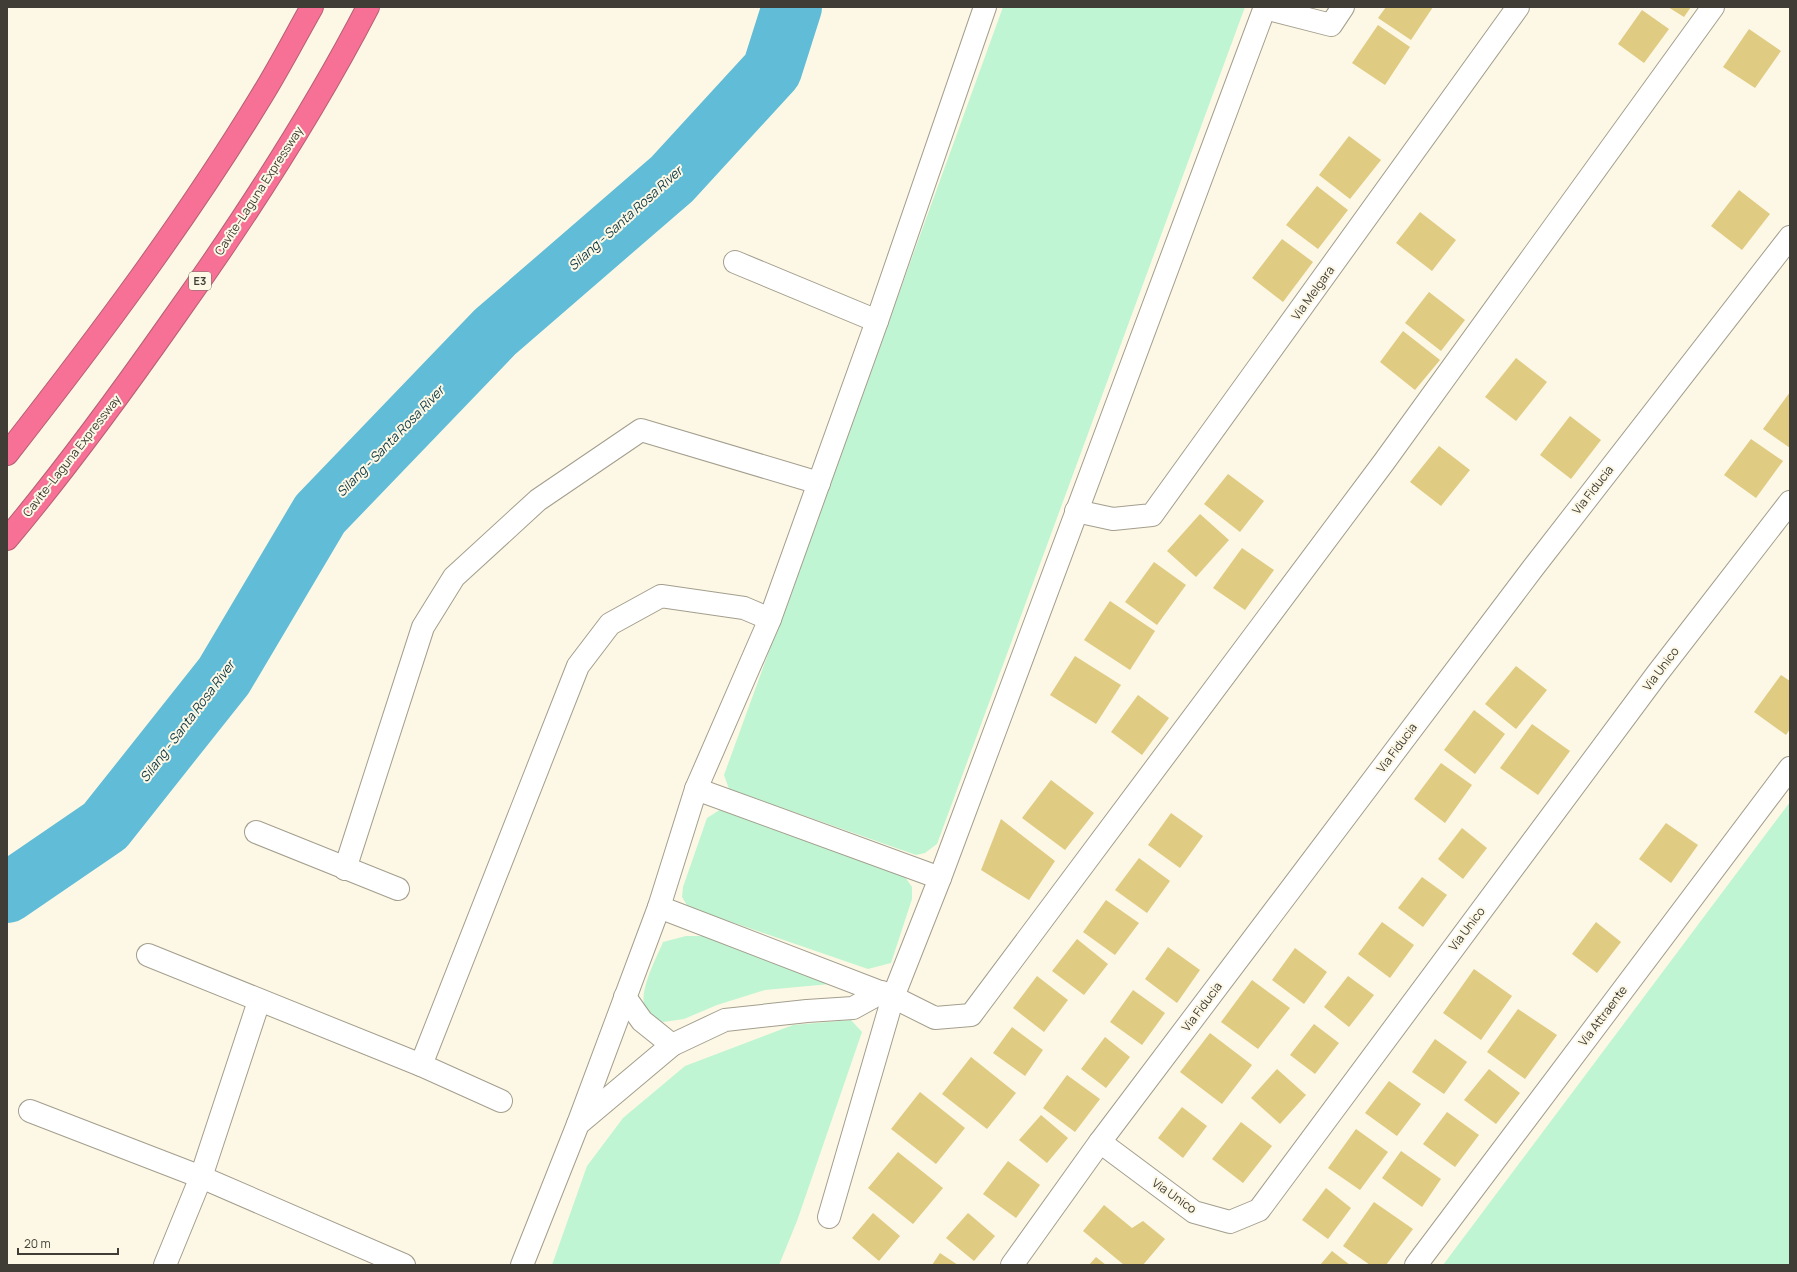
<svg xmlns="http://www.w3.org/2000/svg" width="1797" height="1272" font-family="Manrope,sans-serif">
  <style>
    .green { fill: #bff5d2 }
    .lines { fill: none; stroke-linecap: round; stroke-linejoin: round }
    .river { stroke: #60bcd7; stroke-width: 60 }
    .building { fill: #e0cb82 }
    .minor-casing { stroke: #a39e8d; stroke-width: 24 }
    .motorway-casing { stroke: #b65f74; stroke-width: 24 }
    .minor { stroke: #fff; stroke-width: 22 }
    .motorway { stroke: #f67195; stroke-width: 22 }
    .labels { text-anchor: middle; stroke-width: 4; stroke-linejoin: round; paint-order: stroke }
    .shield { fill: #fdf8e5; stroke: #78756a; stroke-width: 1 }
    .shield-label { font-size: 11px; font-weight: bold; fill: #3f3d36 }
    .street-label { font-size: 12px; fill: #3f3d36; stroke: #fdf8e5 }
    .water-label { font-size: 13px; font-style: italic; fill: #0f3a46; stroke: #fdf8e5 }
  </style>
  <rect width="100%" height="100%" fill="#fdf8e5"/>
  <g class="green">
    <path d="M1003,7H1245L937,844L925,853L916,855L729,789L724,775Z"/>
    <path d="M1790,802V1265H1443Z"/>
    <path d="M721,809L905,877L912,887V899L891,963L868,969L688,907L682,897L683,887L707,818Z"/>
    <path d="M686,936H706L841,983L765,990L717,1005L684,1019L663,1022C658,1019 651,1015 647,1011C635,997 657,957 663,942Z"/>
    <path d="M851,1020L862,1032L797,1221L779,1265H552L587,1166L623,1118L685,1066L793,1025Z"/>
  </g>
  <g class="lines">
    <path class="river" d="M7,893L105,826L224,676L320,514L495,332L672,179L772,70L792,7"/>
  </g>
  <g class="building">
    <path d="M1386,7H1433L1411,40L1378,18Z"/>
    <path d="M1668,7H1691L1684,17Z"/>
    <path d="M1642,10L1669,29L1644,63L1618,44Z"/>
    <path d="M1378,25L1410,47L1385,85L1352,63Z"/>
    <path d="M1749,29L1781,51L1755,88L1723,67Z"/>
    <path d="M1349,136L1381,160L1350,199L1319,175Z"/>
    <path d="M1317,186L1348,210L1318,249L1286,225Z"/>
    <path d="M1739,190L1770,214L1742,250L1711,226Z"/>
    <path d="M1420,212L1456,240L1432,271L1396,243Z"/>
    <path d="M1282,239L1313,262L1283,302L1252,278Z"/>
    <path d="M1429,292L1465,320L1441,351L1405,323Z"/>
    <path d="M1403,331L1440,360L1415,390L1380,362Z"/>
    <path d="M1516,358L1547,382L1516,421L1485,397Z"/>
    <path d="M1790,392V448L1763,429Z"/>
    <path d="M1570,416L1601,440L1571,479L1540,455Z"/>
    <path d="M1751,439L1783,461L1756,498L1724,475Z"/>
    <path d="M1439,446L1470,470L1441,506L1410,482Z"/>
    <path d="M1228,474L1264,501L1240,532L1204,504Z"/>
    <path d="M1200,514L1229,540L1196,577L1167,551Z"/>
    <path d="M1242,548L1274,570L1245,610L1213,588Z"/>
    <path d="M1154,562L1186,585L1157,625L1125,602Z"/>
    <path d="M1110,601L1155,631L1130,670L1084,640Z"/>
    <path d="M1075,656L1121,685L1096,724L1050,695Z"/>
    <path d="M1516,666L1547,690L1516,729L1485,704Z"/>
    <path d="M1781,675L1790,681V729L1786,735L1754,712Z"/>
    <path d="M1138,695L1169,718L1142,755L1111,732Z"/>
    <path d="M1474,710L1505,734L1475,774L1444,750Z"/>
    <path d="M1532,724L1570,751L1538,795L1500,768Z"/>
    <path d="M1441,763L1472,785L1445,823L1414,799Z"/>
    <path d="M1051,780L1094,813L1065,850L1022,818Z"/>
    <path d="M1171,813L1203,836L1180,868L1148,845Z"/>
    <path d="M1001,819L1055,861L1029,900L981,870Z"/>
    <path d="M1666,823L1698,845L1671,883L1639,859Z"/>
    <path d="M1462,828L1487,848L1463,879L1438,859Z"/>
    <path d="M1139,858L1170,881L1147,913L1115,890Z"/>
    <path d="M1422,877L1447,895L1423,927L1398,908Z"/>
    <path d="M1106,900L1139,923L1115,955L1083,932Z"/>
    <path d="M1382,922L1414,945L1390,978L1358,954Z"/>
    <path d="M1596,922L1621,942L1597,973L1572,954Z"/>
    <path d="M1077,939L1108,964L1084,995L1052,971Z"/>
    <path d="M1168,947L1200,970L1177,1003L1145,979Z"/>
    <path d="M1295,948L1327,972L1304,1004L1272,980Z"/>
    <path d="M1474,969L1512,996L1481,1040L1443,1013Z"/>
    <path d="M1037,976L1068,1000L1044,1032L1013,1008Z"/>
    <path d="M1348,976L1374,995L1349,1027L1324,1007Z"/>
    <path d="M1252,980L1290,1008L1258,1049L1221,1022Z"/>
    <path d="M1133,990L1165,1013L1142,1045L1110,1022Z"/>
    <path d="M1518,1009L1557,1035L1525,1079L1487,1052Z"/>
    <path d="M1314,1024L1339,1043L1315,1074L1290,1055Z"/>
    <path d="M1012,1027L1043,1050L1025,1076L993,1053Z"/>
    <path d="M1210,1033L1252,1065L1222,1104L1180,1072Z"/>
    <path d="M1105,1037L1130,1057L1106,1088L1081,1069Z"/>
    <path d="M1435,1039L1467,1062L1444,1094L1412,1072Z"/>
    <path d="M971,1057L1016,1093L987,1129L942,1094Z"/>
    <path d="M1277,1069L1306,1095L1280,1124L1251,1098Z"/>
    <path d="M1489,1069L1520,1093L1496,1124L1464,1100Z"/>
    <path d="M1067,1075L1100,1099L1075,1132L1043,1108Z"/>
    <path d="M1389,1081L1421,1104L1397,1136L1365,1113Z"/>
    <path d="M920,1092L965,1128L936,1164L891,1129Z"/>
    <path d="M1182,1107L1207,1126L1183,1158L1158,1138Z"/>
    <path d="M1447,1112L1479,1135L1455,1167L1423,1144Z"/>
    <path d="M1041,1115L1068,1138L1047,1163L1019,1140Z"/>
    <path d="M1241,1122L1272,1146L1243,1183L1212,1159Z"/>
    <path d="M1356,1129L1388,1152L1360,1190L1328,1168Z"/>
    <path d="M1401,1151L1441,1179L1422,1207L1382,1178Z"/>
    <path d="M898,1152L943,1188L913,1224L868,1188Z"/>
    <path d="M1008,1161L1040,1185L1016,1218L983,1194Z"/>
    <path d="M1326,1188L1351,1208L1328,1239L1302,1220Z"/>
    <path d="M1374,1202L1413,1229L1386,1265H1370L1343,1246Z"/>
    <path d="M1104,1205L1132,1228L1143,1221L1165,1239L1143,1265H1124L1083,1231Z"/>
    <path d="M873,1213L900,1236L879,1261L852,1238Z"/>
    <path d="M968,1213L995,1236L974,1261L946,1238Z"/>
    <path d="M1332,1251L1350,1265H1320Z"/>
    <path d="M940,1253L958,1265H932Z"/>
    <path d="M1096,1257L1106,1265H1089Z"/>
  </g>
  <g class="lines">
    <defs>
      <g id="minor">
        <path d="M1265,8L1331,25L1343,7"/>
        <path d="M735,262L877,321"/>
        <path d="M1076,511L1113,519L1152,515L1518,7"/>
        <path d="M696,789L940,878"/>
        <path d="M256,832L398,889"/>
        <path d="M345,869L423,627L454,577L538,500L641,430L819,483"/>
        <path d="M659,907L893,997L935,1018L971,1015L1384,462L1713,7"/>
        <path d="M148,955L421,1065L501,1101"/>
        <path d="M625,997L642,1021L672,1045"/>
        <path d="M421,1065L578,666L610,624L661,596L744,608L770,619"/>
        <path d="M30,1111L201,1177L404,1265"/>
        <path d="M578,1124L659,907L696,789L770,619L877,321L985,7"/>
        <path d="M1100,1142L1194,1212L1230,1222L1259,1210L1657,674L1790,502"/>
        <path d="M829,1217L893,997L940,878L1265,7"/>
        <path d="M165,1265L201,1177L259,1001"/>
        <path d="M522,1265L578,1124L672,1045L725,1020L807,1011L853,1008L882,992"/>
        <path d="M1012,1265L1100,1142L1533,568L1790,237"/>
        <path d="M1416,1265L1790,768"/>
      </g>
      <g id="motorway">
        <path d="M7,454C97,339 185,222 261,97C279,68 295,37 312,7"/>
        <path d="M7,539C65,470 119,396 171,322C243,221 311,117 368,7"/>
      </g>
    </defs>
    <use href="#minor" class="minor-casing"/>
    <use href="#motorway" class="motorway-casing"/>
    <use href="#minor" class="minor"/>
    <use href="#motorway" class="motorway"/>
  </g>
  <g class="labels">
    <rect class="shield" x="189" y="272" width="22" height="18" rx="3"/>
    <g class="shield-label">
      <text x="200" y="285">E3</text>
    </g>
    <g class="street-label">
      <text transform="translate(259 191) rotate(-57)" y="4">Cavite–Laguna Expressway</text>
      <text transform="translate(1313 293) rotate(-54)" y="4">Via Melgara</text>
      <text transform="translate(72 456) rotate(-52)" y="4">Cavite–Laguna Expressway</text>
      <text transform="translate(1593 490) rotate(-52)" y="4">Via Fiducia</text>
      <text transform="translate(1661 669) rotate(-53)" y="4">Via Unico</text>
      <text transform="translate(1397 748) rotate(-53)" y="4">Via Fiducia</text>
      <text transform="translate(1467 929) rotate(-53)" y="4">Via Unico</text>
      <text transform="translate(1202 1007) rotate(-53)" y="4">Via Fiducia</text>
      <text transform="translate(1603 1016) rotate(-53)" y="4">Via Attraente</text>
      <text transform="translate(1174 1196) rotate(35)" y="4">Via Unico</text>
    </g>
    <g class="water-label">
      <text transform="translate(625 218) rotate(-42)" y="5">Silang - Santa Rosa River</text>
      <text transform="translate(390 441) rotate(-46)" y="5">Silang - Santa Rosa River</text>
      <text transform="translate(187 721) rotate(-53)" y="5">Silang - Santa Rosa River</text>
    </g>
  </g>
  <rect width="1797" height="1272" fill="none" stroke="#3f3d36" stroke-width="16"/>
  <path d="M18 1248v6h100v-6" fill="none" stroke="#3f3d36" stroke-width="2"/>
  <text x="24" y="1248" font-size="12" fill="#3f3d36" stroke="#fdf8e5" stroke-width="3" paint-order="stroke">20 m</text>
</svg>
